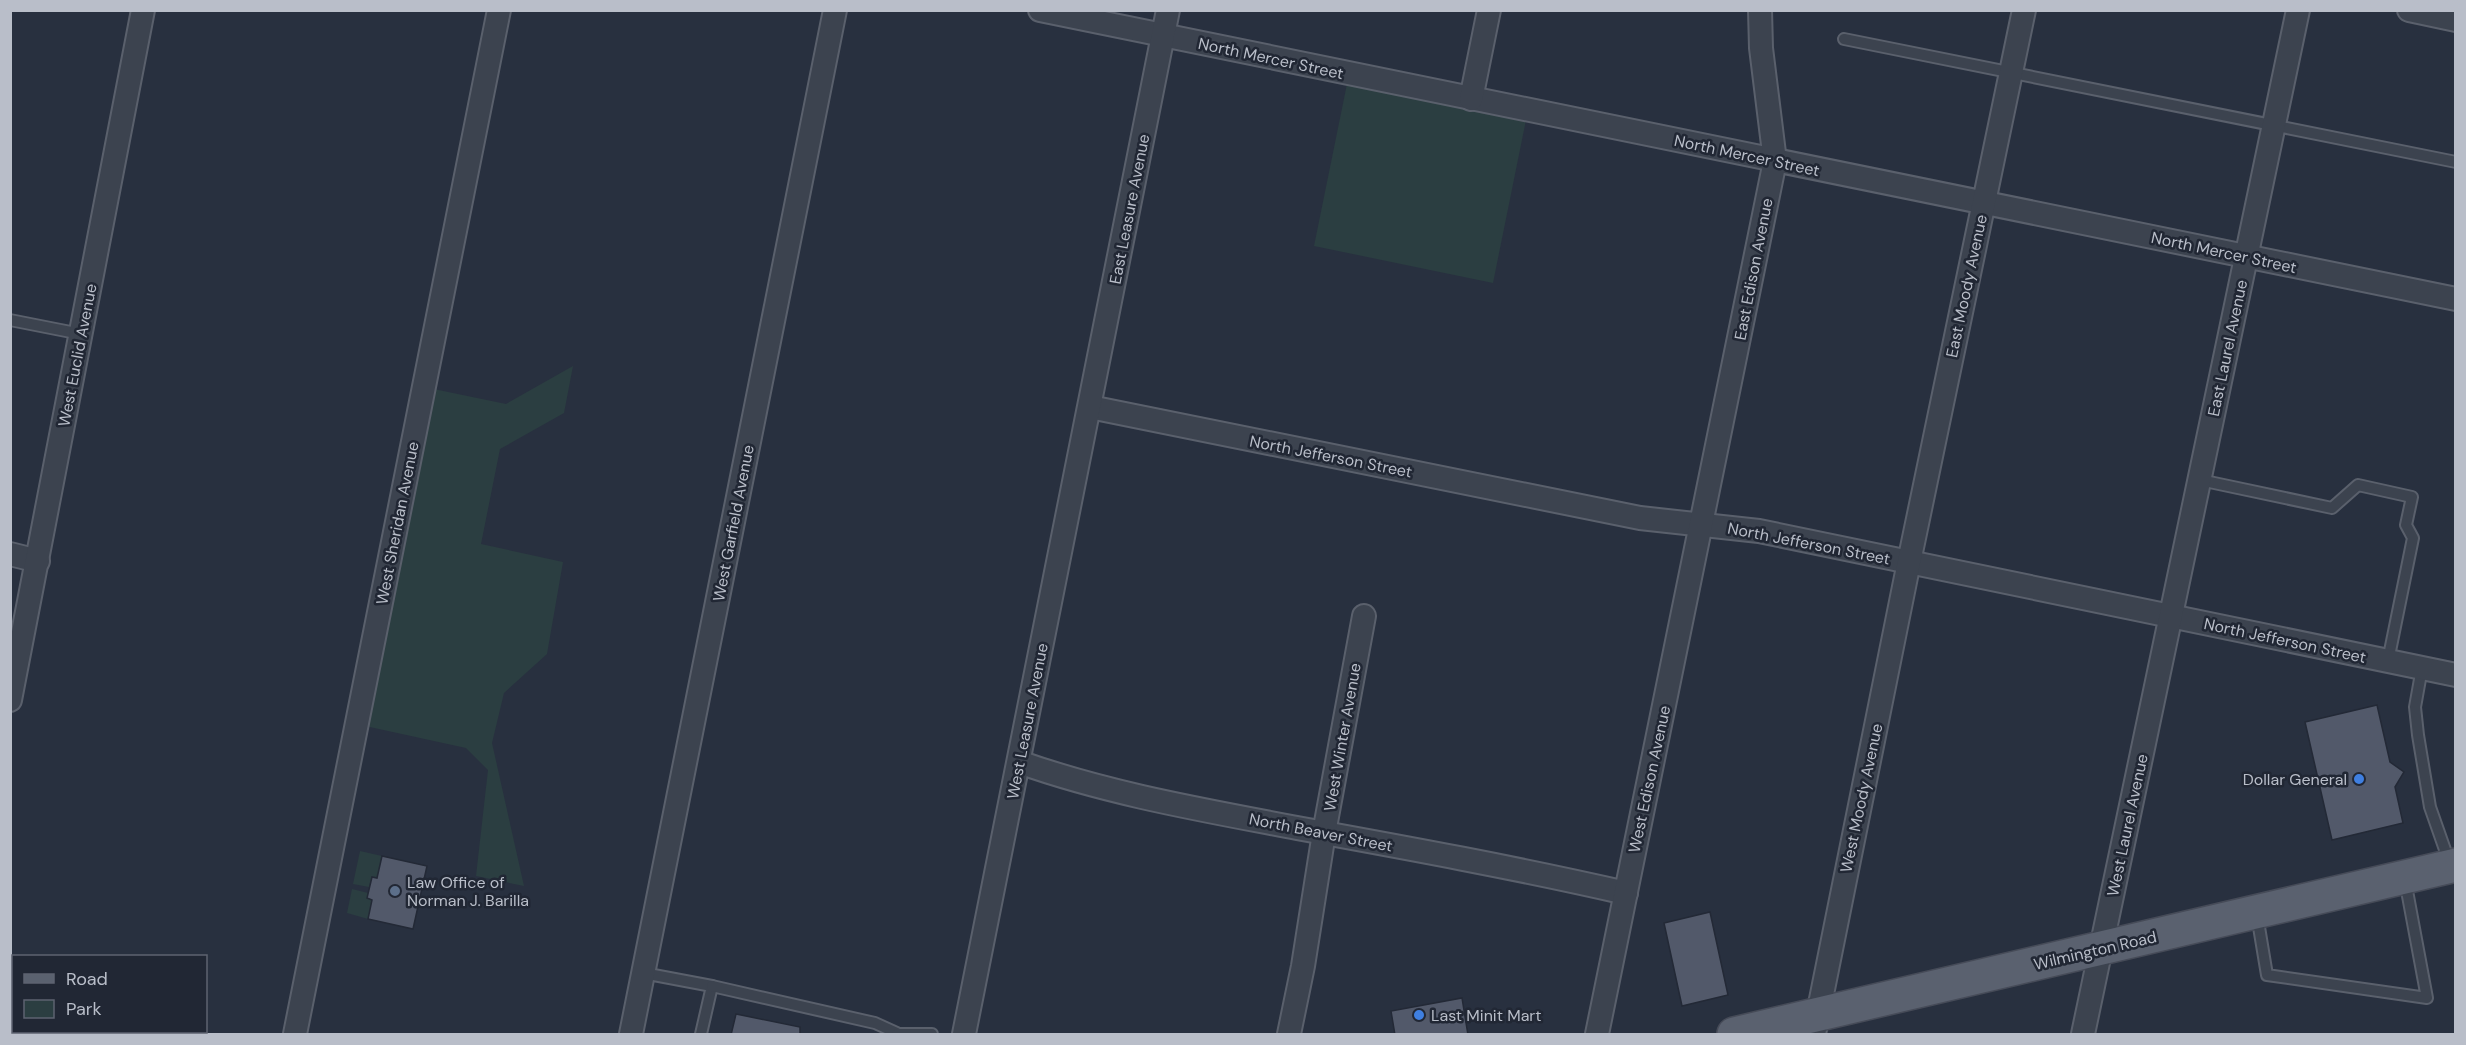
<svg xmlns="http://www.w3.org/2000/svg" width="2466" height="1045" font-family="'DM Sans',sans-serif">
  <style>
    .green { fill: #2b3e41 }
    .building { fill: #52596a; stroke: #232936; stroke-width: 1.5 }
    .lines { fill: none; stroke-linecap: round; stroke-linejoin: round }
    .service-casing { stroke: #5a606c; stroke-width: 14 }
    .minor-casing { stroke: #5a606c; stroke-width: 26 }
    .primary-casing { stroke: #464b58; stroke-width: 36 }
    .service { stroke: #3c434f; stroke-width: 10 }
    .minor { stroke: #3c434f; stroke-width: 22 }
    .primary { stroke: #5a616f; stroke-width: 33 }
    .shop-dot { fill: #3f7fe0; stroke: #212734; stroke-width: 2 }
    .service-dot { fill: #5c6f8a; stroke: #212734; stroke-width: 2 }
    .labels { text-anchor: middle; stroke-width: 5; stroke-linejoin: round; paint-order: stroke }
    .street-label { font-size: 16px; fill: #b9bec9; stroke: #212734 }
    .poi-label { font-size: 16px; fill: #b9bec9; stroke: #212734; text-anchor: start }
  </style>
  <rect width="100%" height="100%" fill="#28303f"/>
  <g class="green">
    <path d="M1349,74L1528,110L1493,283L1314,246Z"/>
    <path d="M573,366L564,413L500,449L481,544L563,562L547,654L504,693L492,743L524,886L476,876L488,770L466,748L356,724L424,387L506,404Z"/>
    <path d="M360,851L382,856L377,878L372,877L369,887L353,884Z"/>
    <path d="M352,889L368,893L367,898L372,900L368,919L347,913Z"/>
  </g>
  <g class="building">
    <path d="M2377,705L2390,762L2404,772L2395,787L2403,823L2332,840L2305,722Z"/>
    <path d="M382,856L427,866L413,929L368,919L372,900L367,898L372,877L377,878Z"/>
    <path d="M1710,912L1728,995L1682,1006L1664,923Z"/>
    <path d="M1462,998L1468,1035H1395L1391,1011Z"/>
    <path d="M736,1014L800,1027V1035H731Z"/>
  </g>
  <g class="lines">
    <defs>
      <g id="service">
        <path d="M1844,39L2456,162"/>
        <path d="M10,320L81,334"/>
        <path d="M2200,480L2332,508L2358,485L2412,497L2406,525L2413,538L2388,661"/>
        <path d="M2422,668L2415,707L2418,735L2430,807L2450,864"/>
        <path d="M2257,915L2267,975L2427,998L2405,880"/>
        <path d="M643,973L712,986L701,1034"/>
        <path d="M712,986L875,1023L897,1033"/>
        <path d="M897,1034H932"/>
      </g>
      <g id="minor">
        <path d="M1040,10L2456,299"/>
        <path d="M2409,10L2456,20"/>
        <path d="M1471,99L1489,10"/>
        <path d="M1090,407L1640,518L1759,531L2456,675"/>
        <path d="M10,554L38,561"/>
        <path d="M10,700L143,10"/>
        <path d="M1019,762C1109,794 1203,810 1297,828C1407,848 1517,868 1626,893"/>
        <path d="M295,1034L499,10"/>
        <path d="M631,1034L835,10"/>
        <path d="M964,1034L1168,10"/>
        <path d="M1289,1034L1303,966L1324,833L1364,616"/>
        <path d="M1597,1034L1775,161L1761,48L1760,10"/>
        <path d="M1814,1034L1909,562L2024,10"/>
        <path d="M2083,1034L2298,10"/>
      </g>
      <path id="primary" d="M1734,1034L2456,865"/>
    </defs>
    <use href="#service" class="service-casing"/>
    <use href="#minor" class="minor-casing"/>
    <use href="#primary" class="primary-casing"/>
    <use href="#service" class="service"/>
    <use href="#minor" class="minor"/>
    <use href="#primary" class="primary"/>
  </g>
  <g class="shop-dot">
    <circle cx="2359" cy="779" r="6"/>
    <circle cx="1419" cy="1015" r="6"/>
  </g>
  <circle class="service-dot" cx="395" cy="891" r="6"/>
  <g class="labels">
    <g class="street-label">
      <text transform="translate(1271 58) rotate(12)" y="6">North Mercer Street</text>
      <text transform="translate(1747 155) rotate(12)" y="6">North Mercer Street</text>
      <text transform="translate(1129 209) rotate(-79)" y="6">East Leasure Avenue</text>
      <text transform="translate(2224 252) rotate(12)" y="6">North Mercer Street</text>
      <text transform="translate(1753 269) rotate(-79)" y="6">East Edison Avenue</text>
      <text transform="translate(1966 286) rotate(-78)" y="6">East Moody Avenue</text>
      <text transform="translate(2227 348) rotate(-78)" y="6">East Laurel Avenue</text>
      <text transform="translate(77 355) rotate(-79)" y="6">West Euclid Avenue</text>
      <text transform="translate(1331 456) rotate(11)" y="6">North Jefferson Street</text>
      <text transform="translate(397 523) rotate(-79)" y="6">West Sheridan Avenue</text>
      <text transform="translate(733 523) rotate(-79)" y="6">West Garfield Avenue</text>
      <text transform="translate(1809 543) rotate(11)" y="6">North Jefferson Street</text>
      <text transform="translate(2285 640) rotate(12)" y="6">North Jefferson Street</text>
      <text transform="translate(1027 721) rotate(-79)" y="6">West Leasure Avenue</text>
      <text transform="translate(1342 737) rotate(-80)" y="6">West Winter Avenue</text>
      <text transform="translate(1649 779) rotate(-78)" y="6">West Edison Avenue</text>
      <text transform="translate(1861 798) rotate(-78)" y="6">West Moody Avenue</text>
      <text transform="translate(2127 825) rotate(-78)" y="6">West Laurel Avenue</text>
      <text transform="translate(1321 832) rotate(11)" y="6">North Beaver Street</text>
      <text transform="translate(2095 950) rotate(-13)" y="6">Wilmington Road</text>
    </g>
    <g class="poi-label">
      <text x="2347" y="785" text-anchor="end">Dollar General</text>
      <text x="407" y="888">Law Office of<tspan x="407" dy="18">Norman J. Barilla</tspan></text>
      <text x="1431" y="1021">Last Minit Mart</text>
    </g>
  </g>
  <rect width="2466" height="1045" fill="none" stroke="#b9bec9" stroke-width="24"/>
  <rect x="12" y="955" width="195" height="78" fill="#212734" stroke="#5e6370" stroke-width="1.5"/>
  <rect x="24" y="974" width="30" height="9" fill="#5a616f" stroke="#5e6370" stroke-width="1.5"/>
  <text x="66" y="985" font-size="18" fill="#b9bec9">Road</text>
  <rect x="24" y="1000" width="30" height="18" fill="#2b3e41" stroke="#5e6370" stroke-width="1.5"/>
  <text x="66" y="1015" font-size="18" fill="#b9bec9">Park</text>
</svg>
